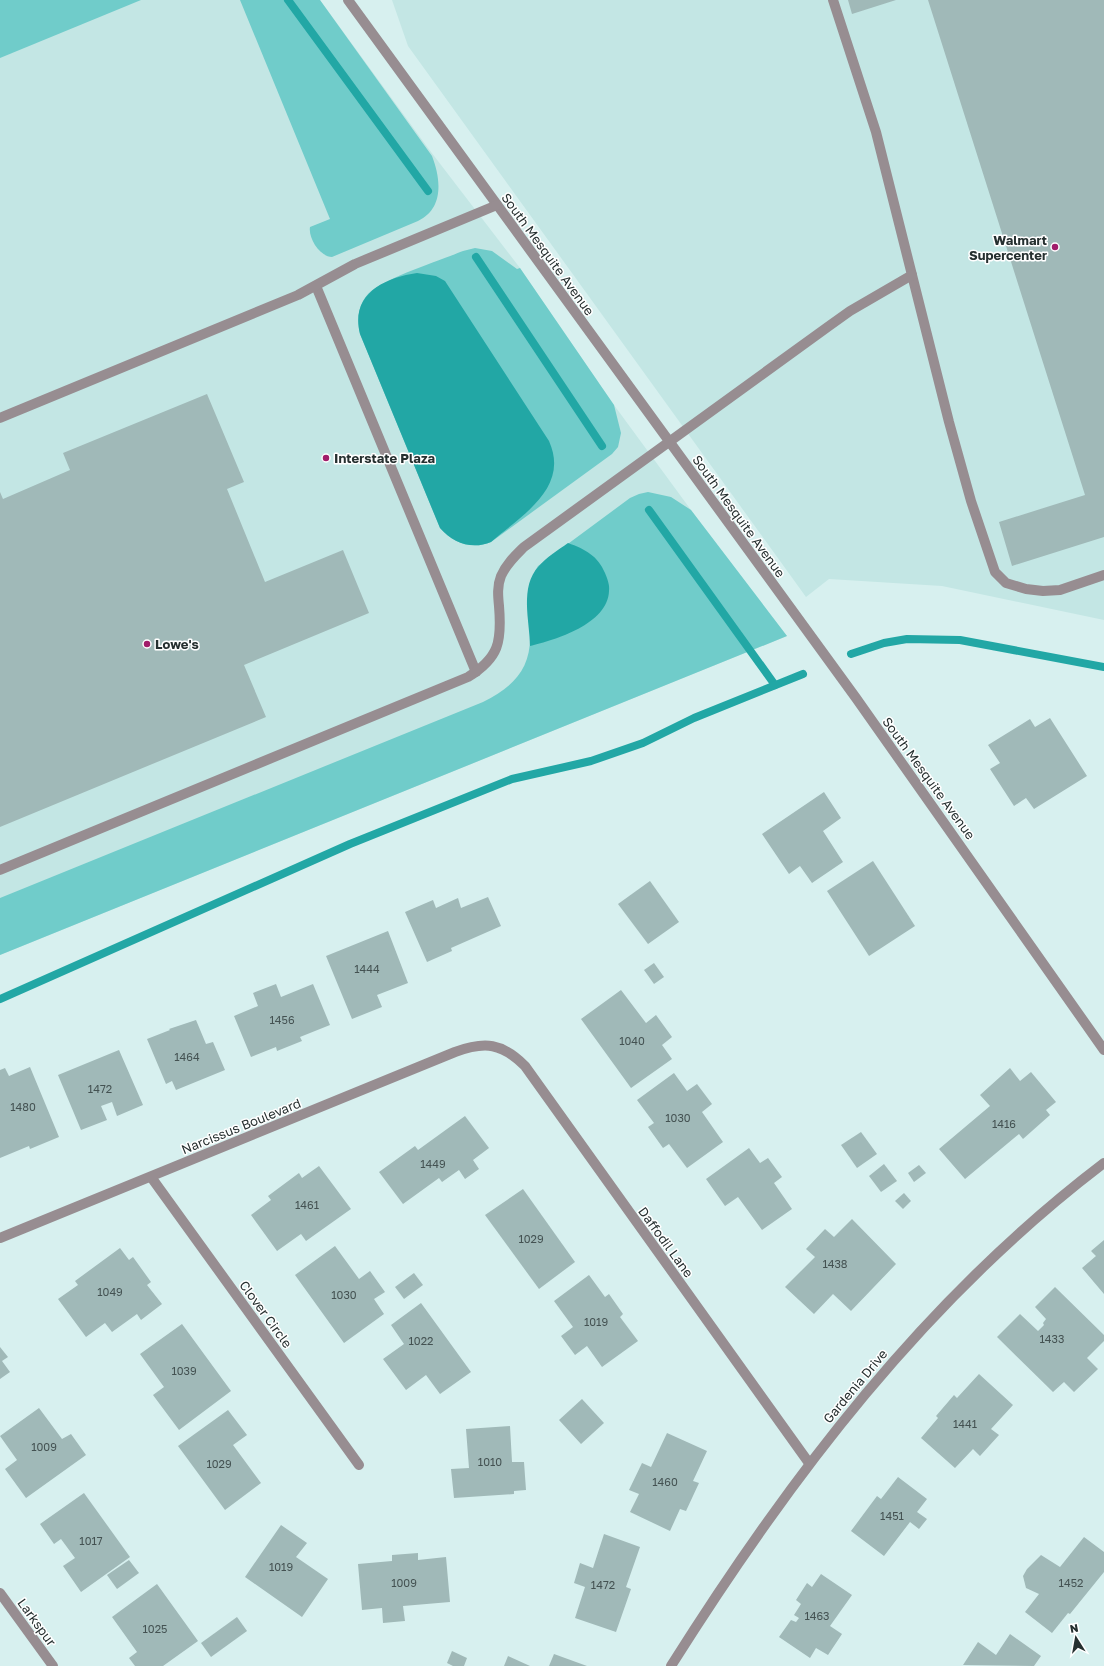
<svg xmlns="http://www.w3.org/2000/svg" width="1104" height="1666" font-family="'Golos Text',sans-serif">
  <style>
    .built { fill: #c3e6e4 }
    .green { fill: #70ccca }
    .water { fill: #22a7a5 }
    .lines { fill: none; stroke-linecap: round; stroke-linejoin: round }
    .stream { stroke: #22a7a5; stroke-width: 8 }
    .building { fill: #a0b9b8 }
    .minor { stroke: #978d91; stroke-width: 10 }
    .poi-dot { fill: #a11c6a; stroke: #fff; stroke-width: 1.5 }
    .labels { text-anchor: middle; stroke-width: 3; stroke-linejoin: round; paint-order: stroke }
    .number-label { font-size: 11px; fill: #445252 }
    .poi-label { font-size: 13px; font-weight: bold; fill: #263030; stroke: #fff; text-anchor: start }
    .street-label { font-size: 13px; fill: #263030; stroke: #fff }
  </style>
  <rect width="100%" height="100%" fill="#d7f0ef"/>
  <g class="built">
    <path d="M0,0H320L428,148L520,268L614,405L691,510L787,636L0,955Z"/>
    <path d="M392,0H1104V620L942,586L829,579L806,597L408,46Z"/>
  </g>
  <g class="green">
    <path d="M0,0H141L0,58Z"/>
    <path d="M240,0H320L432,156C441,179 444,209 418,221L332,257C320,257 308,238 310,227L330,219Z"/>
    <path d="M475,248L492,251L517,269L520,268L614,405L621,433L618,447L612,454L491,542C472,550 453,543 440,528L360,334C357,320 358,305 368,294C382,279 441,260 463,251Z"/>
    <path d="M648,492L671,497L691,510L787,636L0,955V898L483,702C514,686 532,669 530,631C529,605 523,590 538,566L630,498L639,494Z"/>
  </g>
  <g class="water">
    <path d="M417,273L436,276L445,281L549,441C570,488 522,515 491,542C472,550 453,543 440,528L360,334C350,295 383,278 417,273Z"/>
    <path d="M568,543C585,549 598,556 605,573C607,578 610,585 609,591C608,624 555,640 530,646C530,621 519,587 539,566C547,557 558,550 568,543Z"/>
  </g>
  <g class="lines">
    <g class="stream">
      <path d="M288,0L428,191"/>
      <path d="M476,257L602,446"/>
      <path d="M649,510L775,685"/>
      <path d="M851,654L884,643L907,639L960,640L1104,667"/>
      <path d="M0,999L350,844L512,779L591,761L643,743L694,718L803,674"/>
    </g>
  </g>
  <g class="building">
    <path d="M848,0H896L852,14Z"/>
    <path d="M928,0H1104V537L1012,566L999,522L1085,495Z"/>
    <path d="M207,394L244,482L227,489L265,582L343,550L369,613L244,665L266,717L0,827V492L3,499L70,470L63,453Z"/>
    <path d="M1050,718L1087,776L1034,809L1026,798L1014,806L990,769L1000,763L988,745L1030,719L1035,727Z"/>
    <path d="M824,792L841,818L823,831L843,862L812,883L800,866L789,874L762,834Z"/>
    <path d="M873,861L915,926L869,956L827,891Z"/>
    <path d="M650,881L679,922L648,944L618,904Z"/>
    <path d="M488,897L501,926L451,948L452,951L427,962L405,912L433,900L436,908L458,898L461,908Z"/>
    <path d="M388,931L408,983L377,995L382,1007L352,1019L326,956Z"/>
    <path d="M654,963L664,977L654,984L644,970Z"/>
    <path d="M276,984L281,997L313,984L330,1025L300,1037L302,1041L277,1051L276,1047L251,1057L234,1016L258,1006L253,993Z"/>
    <path d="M621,990L646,1023L656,1015L672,1037L662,1045L672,1059L631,1088L581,1019Z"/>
    <path d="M196,1020L206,1044L213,1042L225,1070L176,1090L172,1081L166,1084L147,1039L170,1030L169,1029Z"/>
    <path d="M119,1050L143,1105L117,1116L112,1102L101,1106L107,1120L81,1130L58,1075Z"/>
    <path d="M30,1067L59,1137L30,1149L29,1146L0,1158V1070L5,1068L9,1076Z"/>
    <path d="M1010,1068L1020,1081L1031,1072L1056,1102L1046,1110L1050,1115L1023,1139L1019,1134L965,1179L939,1149L990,1106L980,1095Z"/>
    <path d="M674,1073L687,1091L697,1084L712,1104L702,1112L723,1142L687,1168L669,1144L663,1148L648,1127L654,1123L637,1100Z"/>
    <path d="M465,1116L489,1148L473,1160L479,1169L465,1179L459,1170L442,1182L439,1178L403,1204L379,1172L415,1146L418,1150Z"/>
    <path d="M861,1132L877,1154L857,1168L841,1145Z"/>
    <path d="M749,1148L760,1163L768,1158L782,1177L774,1183L792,1209L762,1230L738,1197L725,1206L706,1179Z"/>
    <path d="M884,1164L897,1181L881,1192L869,1176Z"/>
    <path d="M919,1165L926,1173L914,1182L908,1173Z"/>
    <path d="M319,1166L351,1209L306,1241L301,1234L277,1251L251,1215L271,1200L268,1196L299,1173L302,1178Z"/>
    <path d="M523,1189L575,1262L539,1289L485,1215Z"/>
    <path d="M904,1193L911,1201L903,1209L895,1201Z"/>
    <path d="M852,1219L896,1264L851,1311L833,1294L814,1314L785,1287L815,1257L806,1249L825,1229L834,1237Z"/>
    <path d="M1104,1240V1294L1082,1268L1096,1256L1091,1251Z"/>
    <path d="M335,1246L359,1279L370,1271L385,1292L374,1299L384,1314L344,1343L295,1275Z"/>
    <path d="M120,1248L129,1260L133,1257L151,1282L147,1285L162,1304L141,1320L137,1314L112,1332L105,1323L86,1337L58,1299L78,1285L75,1281Z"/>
    <path d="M414,1273L423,1285L404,1299L395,1287Z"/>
    <path d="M589,1275L605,1297L609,1294L623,1314L620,1317L638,1341L602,1367L587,1346L575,1355L561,1336L573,1327L554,1301Z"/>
    <path d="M1055,1287L1104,1335V1341L1087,1358L1098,1369L1074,1392L1064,1382L1053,1392L997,1337L1020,1314L1038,1331L1044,1325L1043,1323L1046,1319L1035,1307Z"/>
    <path d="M421,1303L471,1372L440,1394L426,1375L406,1390L383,1359L404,1344L391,1325Z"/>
    <path d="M182,1324L231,1391L179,1430L153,1395L164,1387L140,1354Z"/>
    <path d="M0,1347L8,1357L2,1361L10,1372L0,1379Z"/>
    <path d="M979,1374L1013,1405L991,1429L999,1435L980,1456L973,1449L955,1468L921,1438L938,1418L936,1416L954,1395L957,1398Z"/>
    <path d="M582,1399L604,1423L581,1444L559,1420Z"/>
    <path d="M39,1408L62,1439L71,1434L86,1455L26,1498L5,1469L17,1460L0,1436Z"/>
    <path d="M228,1410L247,1435L233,1445L261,1483L225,1510L178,1446Z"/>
    <path d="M510,1426L512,1462H524L526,1490L514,1491V1494L454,1498L451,1469L469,1468L466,1429Z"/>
    <path d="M667,1433L707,1451L693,1481L699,1483L686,1511L680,1509L670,1531L630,1512L639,1494L629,1490L642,1463L651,1467Z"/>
    <path d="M898,1477L927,1499L917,1512L927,1519L919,1529L910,1522L884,1556L851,1531L877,1496L881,1499Z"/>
    <path d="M84,1493L130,1557L81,1592L63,1566L75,1558L61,1539L54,1544L40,1524Z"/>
    <path d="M281,1525L307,1543L296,1557L328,1579L302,1617L245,1577Z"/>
    <path d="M604,1534L640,1547L626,1587L631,1589L616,1632L575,1618L585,1587L574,1583L580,1563L593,1568Z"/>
    <path d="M1084,1537L1104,1552V1572L1070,1614L1068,1613L1052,1633L1025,1612L1039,1594L1026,1588L1023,1576L1027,1569L1041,1555L1060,1567Z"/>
    <path d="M418,1553V1560L446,1557L450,1602L403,1606L405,1621L383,1623L382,1608L362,1610L358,1564L392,1561V1555Z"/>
    <path d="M129,1560L139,1573L117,1589L107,1575Z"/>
    <path d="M821,1574L852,1595L830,1626L842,1634L828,1655L816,1648L810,1658L779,1637L791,1620L796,1622L799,1618L794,1615L801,1604L796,1600L807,1583L812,1587Z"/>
    <path d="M157,1584L198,1641L163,1666H135L129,1658L137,1652L112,1617Z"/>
    <path d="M237,1617L247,1631L211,1657L201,1643Z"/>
    <path d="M1010,1634L1041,1656L1034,1666L963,1665L978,1642L996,1655Z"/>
    <path d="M452,1651L467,1658L464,1666H453L447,1663Z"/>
    <path d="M554,1654L587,1666H549Z"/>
    <path d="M508,1656L530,1666H504Z"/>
  </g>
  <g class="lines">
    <g class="minor">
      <path d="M348,0L856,698L1104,1050"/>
      <path d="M833,0L876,132L949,422L971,501L995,572L1006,583L1026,589L1043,591L1060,590L1104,575"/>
      <path d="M316,286L476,672"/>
      <path d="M0,418L298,295L355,264L497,205"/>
      <path d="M0,870L468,677C499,658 502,642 499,606C498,596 497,586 501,576C506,564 516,555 524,547L829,326L850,311L912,275"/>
      <path d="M151,1177L359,1465"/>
      <path d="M0,1238L455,1052C485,1041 502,1043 525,1066L809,1463"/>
      <path d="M0,1593L53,1666"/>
      <path d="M671,1666C790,1477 925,1299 1104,1163"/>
    </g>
  </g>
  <g class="poi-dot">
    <circle cx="1055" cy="247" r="4"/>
    <circle cx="326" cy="458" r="4"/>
    <circle cx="147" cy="644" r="4"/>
  </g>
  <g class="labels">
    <g class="number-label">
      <text x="367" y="973">1444</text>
      <text x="282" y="1024">1456</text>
      <text x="632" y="1045">1040</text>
      <text x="187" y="1061">1464</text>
      <text x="100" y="1093">1472</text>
      <text x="23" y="1111">1480</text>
      <text x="678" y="1122">1030</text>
      <text x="1004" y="1128">1416</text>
      <text x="433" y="1168">1449</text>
      <text x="307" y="1209">1461</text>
      <text x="531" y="1243">1029</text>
      <text x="835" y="1268">1438</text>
      <text x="110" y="1296">1049</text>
      <text x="344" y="1299">1030</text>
      <text x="596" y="1326">1019</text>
      <text x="1052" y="1343">1433</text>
      <text x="421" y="1345">1022</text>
      <text x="184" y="1375">1039</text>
      <text x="965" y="1428">1441</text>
      <text x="44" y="1451">1009</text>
      <text x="490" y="1466">1010</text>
      <text x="219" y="1468">1029</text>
      <text x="665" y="1486">1460</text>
      <text x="892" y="1520">1451</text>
      <text x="91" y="1545">1017</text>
      <text x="281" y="1571">1019</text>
      <text x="404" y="1587">1009</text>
      <text x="1071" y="1587">1452</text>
      <text x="603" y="1589">1472</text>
      <text x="817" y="1620">1463</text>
      <text x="155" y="1633">1025</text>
    </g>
    <g class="poi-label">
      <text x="1047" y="245" text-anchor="end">Walmart<tspan x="1047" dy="15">Supercenter</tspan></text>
      <text x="334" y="463">Interstate Plaza</text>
      <text x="155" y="649">Lowe's</text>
    </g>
    <g class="street-label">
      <text transform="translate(548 254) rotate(54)" y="5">South Mesquite Avenue</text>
      <text transform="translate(739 516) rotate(54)" y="5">South Mesquite Avenue</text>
      <text transform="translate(929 778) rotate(54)" y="5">South Mesquite Avenue</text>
      <text transform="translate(241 1126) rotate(-22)" y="5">Narcissus Boulevard</text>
      <text transform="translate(666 1242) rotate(54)" y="5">Daffodil Lane</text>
      <text transform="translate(266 1314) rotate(54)" y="5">Clover Circle</text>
      <text transform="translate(855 1386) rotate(-50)" y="5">Gardenia Drive</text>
      <text transform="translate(37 1622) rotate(54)" y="5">Larkspur</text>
    </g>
  </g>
  <g transform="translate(1076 1638) rotate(349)" stroke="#ffffff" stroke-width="3" paint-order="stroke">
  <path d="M0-3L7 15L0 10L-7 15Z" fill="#263030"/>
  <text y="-6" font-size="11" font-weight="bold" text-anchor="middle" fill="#263030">N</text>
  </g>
</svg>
